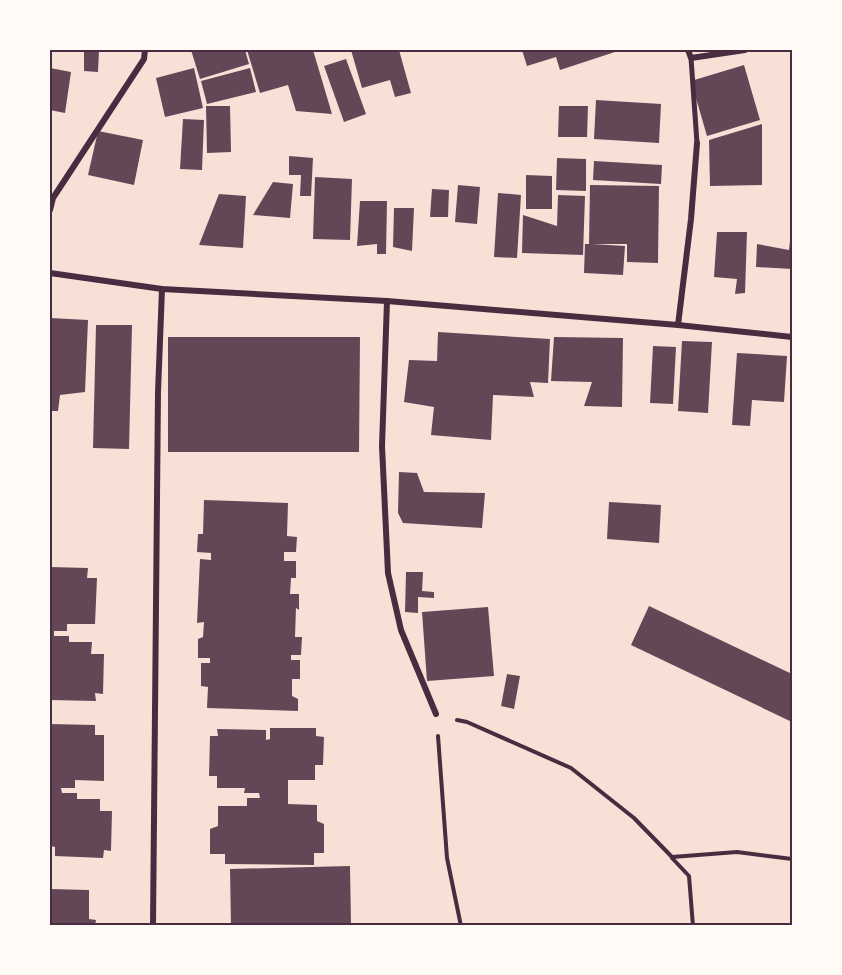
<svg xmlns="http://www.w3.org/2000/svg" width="842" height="975" font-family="'DM Sans',sans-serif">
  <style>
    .building { fill: #644757 }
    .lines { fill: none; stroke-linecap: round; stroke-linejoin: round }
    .path { stroke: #4a2c40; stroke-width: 4 }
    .pedestrian { stroke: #4a2c40; stroke-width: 5 }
    .minor { stroke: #4a2c40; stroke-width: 6 }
    .neatline { fill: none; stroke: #4a2c40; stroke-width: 2 }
  </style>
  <rect width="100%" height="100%" fill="#f7e1d7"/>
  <g class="building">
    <path d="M84,50H99L98,72L84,71Z"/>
    <path d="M191,50H245L249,64L200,79Z"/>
    <path d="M247,50H313L332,114L296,111L288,85L260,93Z"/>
    <path d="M351,50H399L411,93L395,97L390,80L362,88Z"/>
    <path d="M522,50H621L560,70L556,57L527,66Z"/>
    <path d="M346,59L366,114L344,122L324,66Z"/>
    <path d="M744,65L760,120L707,136L691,81Z"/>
    <path d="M50,68L71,72L65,113L50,110Z"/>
    <path d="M194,68L203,108L165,117L156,78Z"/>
    <path d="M250,68L256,92L207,104L201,81Z"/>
    <path d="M596,100L661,104L659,143L594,139Z"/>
    <path d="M206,106H230L231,152L207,153Z"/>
    <path d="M559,106H588L587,137H558Z"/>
    <path d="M183,119L204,120L202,170L180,169Z"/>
    <path d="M762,124V185L710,186L709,140Z"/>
    <path d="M98,131L143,140L134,185L88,175Z"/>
    <path d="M289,156L313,158L311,196H300L301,175H289Z"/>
    <path d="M557,158L586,159V191L556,190Z"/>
    <path d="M594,161L662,165L661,184L593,180Z"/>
    <path d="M526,175L552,176V209H526Z"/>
    <path d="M315,177L352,179L350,240L313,239Z"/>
    <path d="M273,182L293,184L290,218L253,215Z"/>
    <path d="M458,185L480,187L477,224L455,222Z"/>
    <path d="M590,185L659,186L658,263L627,262V244H592L625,246L623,275L584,273L585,244H589Z"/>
    <path d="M432,189L449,190L448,217H430Z"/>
    <path d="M498,193L521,195L517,258L494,257Z"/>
    <path d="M219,194L246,196L243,248L199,245Z"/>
    <path d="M558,195L585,196L583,255L522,253L523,215L557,226Z"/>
    <path d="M360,201H387L386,254H377V244L357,246Z"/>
    <path d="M394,208H414L412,251L393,247Z"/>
    <path d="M717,232H747L745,293L735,294L737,279L714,277Z"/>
    <path d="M791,232H792V269L756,267L757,244L789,250Z"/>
    <path d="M50,318L88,320L85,392L60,395L58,411H50Z"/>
    <path d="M96,325H132L129,449L93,448Z"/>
    <path d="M438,332L550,339L548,383L530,382L534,397L493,395L491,440L431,435L434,407L404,402L409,360L437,361Z"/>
    <path d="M168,337H360L359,452H168Z"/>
    <path d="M554,337L623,338L622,407L584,406L592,382L551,381Z"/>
    <path d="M682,341L712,342L708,413L678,411Z"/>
    <path d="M653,346L676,347L673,404L650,403Z"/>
    <path d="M737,353L787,356L784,402L752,400L750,426L732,425Z"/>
    <path d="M399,472L417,473L424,492L485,493L482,528L403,523L398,513Z"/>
    <path d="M204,500L288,503L287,536L297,537L296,552H284V561H296V578H291L290,594H299V610L296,608L295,637H302L301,655H291V660H300V679H292V696L298,699V711L207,708L208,687L201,686V663H210V658H198V639L203,637L204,622L197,623L200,559L211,560V553L197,552L198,534H203Z"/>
    <path d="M609,502L661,505L659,543L607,539Z"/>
    <path d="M50,567L88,568L87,578H97L95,624H67V631H54V636H69V642H92L91,654H104L103,694L95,693L96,701L50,700Z"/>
    <path d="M406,572H423L422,591L434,592V598L418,597V613L405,612Z"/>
    <path d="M649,606L792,674V722L631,645Z"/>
    <path d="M488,607L494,676L427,681L422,612Z"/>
    <path d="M507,674L520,676L514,709L501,706Z"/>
    <path d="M50,724L95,725V735H104V781L75,780V788H61L62,793H77V799H100V811H112L111,851L104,850L103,858L55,856V847L50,846Z"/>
    <path d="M270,728H316V736L324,737L323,765H315V780H288V804L317,805V821L324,824V853H314V865L225,864V854H210V829L218,826V806H247V798H260L259,793H244L245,788H217V776H209L210,736H218L217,729L266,730V740L270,739Z"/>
    <path d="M350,866L351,924L231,926L230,869Z"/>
    <path d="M50,889L89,890V919L96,920L95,926H50Z"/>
  </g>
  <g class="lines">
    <g class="path">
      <path d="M457,720L467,722L571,768L634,818L672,857L737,852L792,859"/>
      <path d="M438,736L447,858L461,926"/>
      <path d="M672,858L689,876L693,926"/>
    </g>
    <path class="pedestrian" d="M691,58L697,143"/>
    <g class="minor">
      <path d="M688,50L691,58L745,50"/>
      <path d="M50,210L53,198L144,59L145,50"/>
      <path d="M50,273L162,289L387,301L678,325L792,337"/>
      <path d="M387,301L382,446L388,573L401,630L436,714"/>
      <path d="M678,325L691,219L697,143"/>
      <path d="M153,926L158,392L162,289"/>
    </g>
  </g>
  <rect width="842" height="975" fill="none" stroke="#fffaf5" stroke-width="102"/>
  <rect x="51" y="51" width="740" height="873" class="neatline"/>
</svg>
